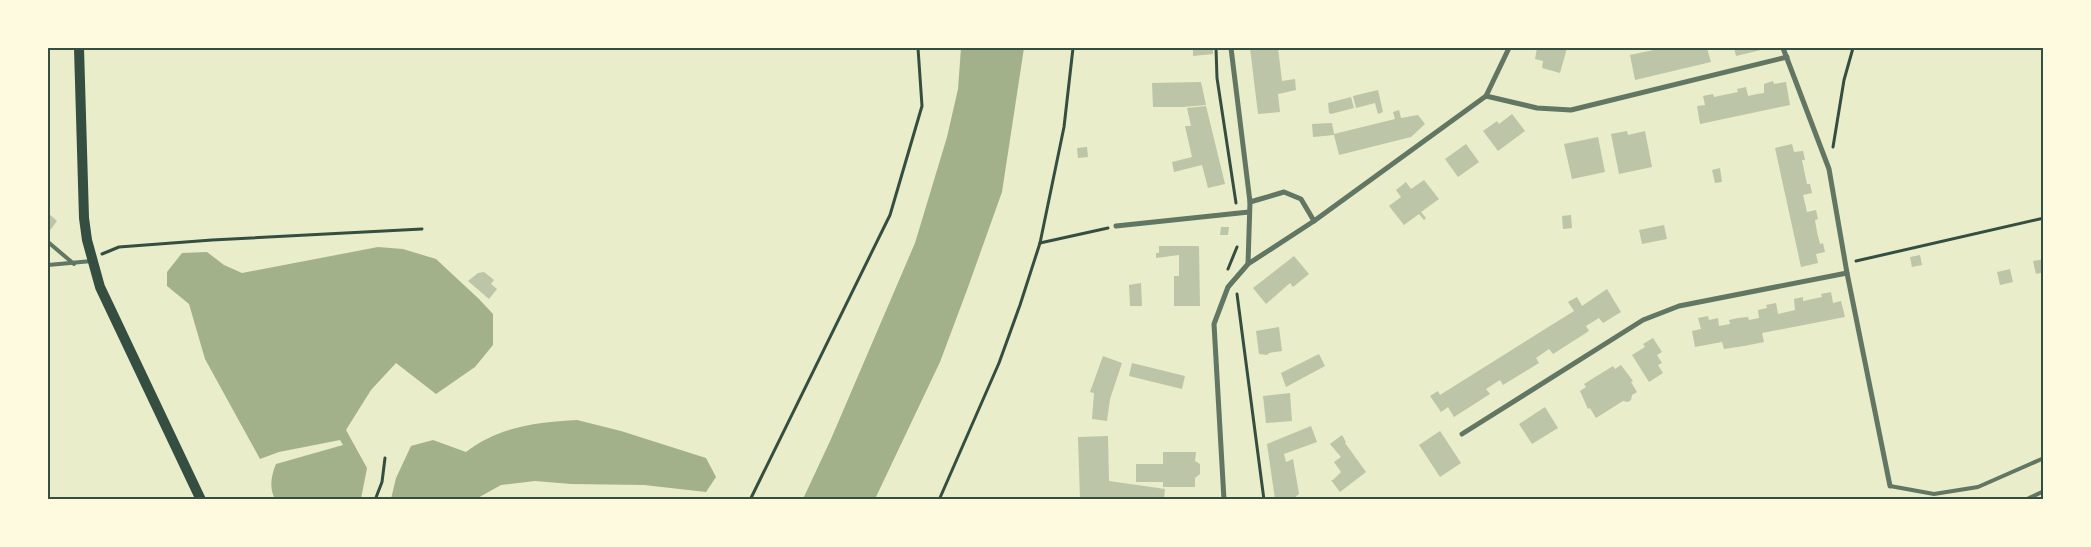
<svg xmlns="http://www.w3.org/2000/svg" width="2091" height="547" font-family="Cabin,sans-serif">
  <style>
    .water { fill: #a3b18a }
    .building { fill: #bcc5a7 }
    .lines { fill: none; stroke-linecap: round; stroke-linejoin: round }
    .path { stroke: #344e41; stroke-width: 3 }
    .service { stroke: #617663; stroke-width: 4 }
    .minor { stroke: #617663; stroke-width: 5 }
    .secondary { stroke: #344e41; stroke-width: 10 }
    .neatline { fill: none; stroke: #344e41; stroke-width: 2 }
  </style>
  <rect width="100%" height="100%" fill="#e9edc9"/>
  <g class="water">
    <path d="M961,48H1024L1002,192L967,290L940,362L875,499H803L831,439L915,243L947,137L958,89Z"/>
    <path d="M378,247L403,249L436,259L479,299L493,314V345L475,367L436,394L396,363L371,390L346,430L367,468L361,499H275C269,488 271,476 276,464L343,445L340,440L279,452L260,459L205,359L189,304L167,286V272L182,253L207,252L224,265L242,273Z"/>
    <path d="M577,420L621,431L706,458L716,477L706,492L644,485L571,484L535,481L501,485L476,499H391L396,478L411,446L433,440L466,452C498,427 537,422 577,420Z"/>
  </g>
  <g class="building">
    <path d="M1193,48H1213V54L1193,56Z"/>
    <path d="M1250,48H1278L1282,81L1295,79L1296,90L1278,94L1280,112L1258,114Z"/>
    <path d="M1537,48H1567L1560,73L1542,68L1543,61L1535,59Z"/>
    <path d="M1663,48H1707L1711,62L1635,80L1630,55Z"/>
    <path d="M1734,48H1760L1761,50L1736,56Z"/>
    <path d="M1773,81L1774,84L1786,82L1790,105L1700,124L1697,106L1705,105L1703,96L1713,94L1714,97L1738,92L1737,89L1746,87L1748,96L1757,94L1764,93V84Z"/>
    <path d="M1201,82L1206,105L1183,107H1153L1152,83Z"/>
    <path d="M1378,90L1383,112L1378,114L1375,103L1356,108L1353,96Z"/>
    <path d="M1351,97L1354,108L1331,114L1329,113L1328,103Z"/>
    <path d="M1206,106L1225,184L1208,188L1202,165L1174,172L1172,162L1192,157L1185,126H1191L1187,108Z"/>
    <path d="M1399,110L1401,118L1418,115L1425,124L1411,137L1339,155L1334,135L1313,137L1312,124L1332,123L1334,134L1395,119L1393,112Z"/>
    <path d="M1512,114L1525,131L1498,151L1483,131L1497,121L1499,124Z"/>
    <path d="M1627,131L1628,135L1645,131L1652,167L1619,174L1611,134Z"/>
    <path d="M1598,137L1605,172L1572,179L1564,144Z"/>
    <path d="M1466,144L1479,162L1458,177L1445,159Z"/>
    <path d="M1792,144L1794,152L1803,151L1805,160H1802L1807,184H1810L1812,193L1803,195L1807,212L1816,210L1818,219L1815,220L1817,232L1820,244L1823,243L1825,252L1816,254L1818,263L1801,267L1775,148Z"/>
    <path d="M1087,147L1088,157L1078,158L1077,148Z"/>
    <path d="M1720,168L1722,182L1715,183L1712,170Z"/>
    <path d="M1424,180L1439,199L1421,212L1426,218L1424,220L1419,214L1404,225L1389,206L1401,197L1396,190L1406,182L1411,189Z"/>
    <path d="M48,213L57,221L48,233Z"/>
    <path d="M1571,215L1572,228L1563,229L1562,216Z"/>
    <path d="M1664,225L1667,239L1642,244L1639,230Z"/>
    <path d="M1221,227H1229L1228,235H1220Z"/>
    <path d="M1159,246H1199L1200,306H1174V276H1179V255L1156,258V253H1159Z"/>
    <path d="M1920,255L1922,265L1912,267L1910,257Z"/>
    <path d="M1294,256L1309,274L1293,287L1290,283L1266,304L1253,288Z"/>
    <path d="M2044,259V272L2036,274L2033,261Z"/>
    <path d="M2010,269L2013,282L2000,285L1997,272Z"/>
    <path d="M484,272L494,280L491,284L497,289L489,299L468,281L478,273Z"/>
    <path d="M1141,283L1142,306H1130L1129,285Z"/>
    <path d="M1607,289L1621,312L1603,323L1599,318L1586,326L1589,331L1553,354L1549,349L1536,358L1539,363L1503,385L1500,380L1486,389L1490,394L1454,417L1448,407L1441,412L1430,396L1438,391L1440,395L1574,311L1568,302L1577,297L1582,306Z"/>
    <path d="M1831,292L1833,303L1841,301L1845,317L1762,333L1764,342L1744,346L1724,349L1722,342L1695,347L1692,331L1701,329L1698,318L1708,316L1709,320L1718,318L1719,326L1730,324L1729,320L1738,318L1748,317L1749,320L1759,318L1758,310L1767,308L1766,305L1776,303L1778,314L1795,310L1794,299L1803,297V301L1822,297L1821,294Z"/>
    <path d="M1279,327L1282,351L1269,353L1267,355L1259,354L1256,331Z"/>
    <path d="M1653,338L1662,352L1657,355L1662,363L1658,365L1663,373L1649,382L1632,355L1645,347L1643,344Z"/>
    <path d="M1319,354L1325,366L1286,387L1281,373Z"/>
    <path d="M1103,356L1122,363L1110,399L1107,421L1092,419L1094,393L1090,392Z"/>
    <path d="M1132,363L1185,376L1182,389L1129,376Z"/>
    <path d="M1621,365L1633,381L1631,382L1637,392L1632,395L1631,400L1628,402L1623,401L1596,418L1590,408L1588,409L1580,391L1586,387L1584,384L1613,366L1615,369Z"/>
    <path d="M1290,393L1292,421L1266,423L1263,396Z"/>
    <path d="M1545,407L1558,428L1532,444L1519,424Z"/>
    <path d="M1311,426L1317,442L1284,454L1286,462L1293,459L1299,494L1293,499H1275L1267,444Z"/>
    <path d="M1440,431L1461,463L1440,477L1419,445Z"/>
    <path d="M1342,435L1346,442L1345,443L1366,472L1340,492L1331,480H1333L1341,472L1334,462L1341,457L1330,444Z"/>
    <path d="M1108,436L1109,481L1165,489L1164,499H1123L1110,498V499H1080L1078,437Z"/>
    <path d="M1163,452H1196L1195,461L1200,464V474L1195,478V487H1163V482H1136V464H1163Z"/>
  </g>
  <g class="lines">
    <g class="path">
      <path d="M1216,48L1217,78L1236,203"/>
      <path d="M1833,147L1844,80L1853,48"/>
      <path d="M1040,243L1108,228"/>
      <path d="M102,254L119,247L212,240L422,229"/>
      <path d="M1856,261L2044,218"/>
      <path d="M1228,269L1237,247"/>
      <path d="M1237,294L1264,500"/>
      <path d="M375,500L382,482L385,458"/>
      <path d="M750,500L890,215L922,106L918,48"/>
      <path d="M939,500L999,363L1020,305L1040,243L1064,127L1073,48"/>
    </g>
    <g class="service">
      <path d="M48,242L74,264"/>
      <path d="M48,265L92,261"/>
      <path d="M1890,486L1934,494L1978,487L2044,458"/>
      <path d="M2025,500L2044,491"/>
    </g>
    <g class="minor">
      <path d="M1231,48L1250,202L1248,264"/>
      <path d="M1783,48L1829,169L1847,273L1890,486"/>
      <path d="M1486,96L1537,108L1571,110L1787,57"/>
      <path d="M1250,202L1284,192L1301,199L1314,221"/>
      <path d="M1116,226L1249,212"/>
      <path d="M1462,434L1643,320L1679,306L1847,273"/>
      <path d="M1224,500L1214,324L1228,287L1248,264L1314,221L1486,96L1509,48"/>
    </g>
    <path class="secondary" d="M79,48L84,218L87,240L100,287L201,500"/>
  </g>
  <rect width="2091" height="547" fill="none" stroke="#fefae0" stroke-width="98"/>
  <rect x="49" y="49" width="1993" height="449" class="neatline"/>
</svg>
